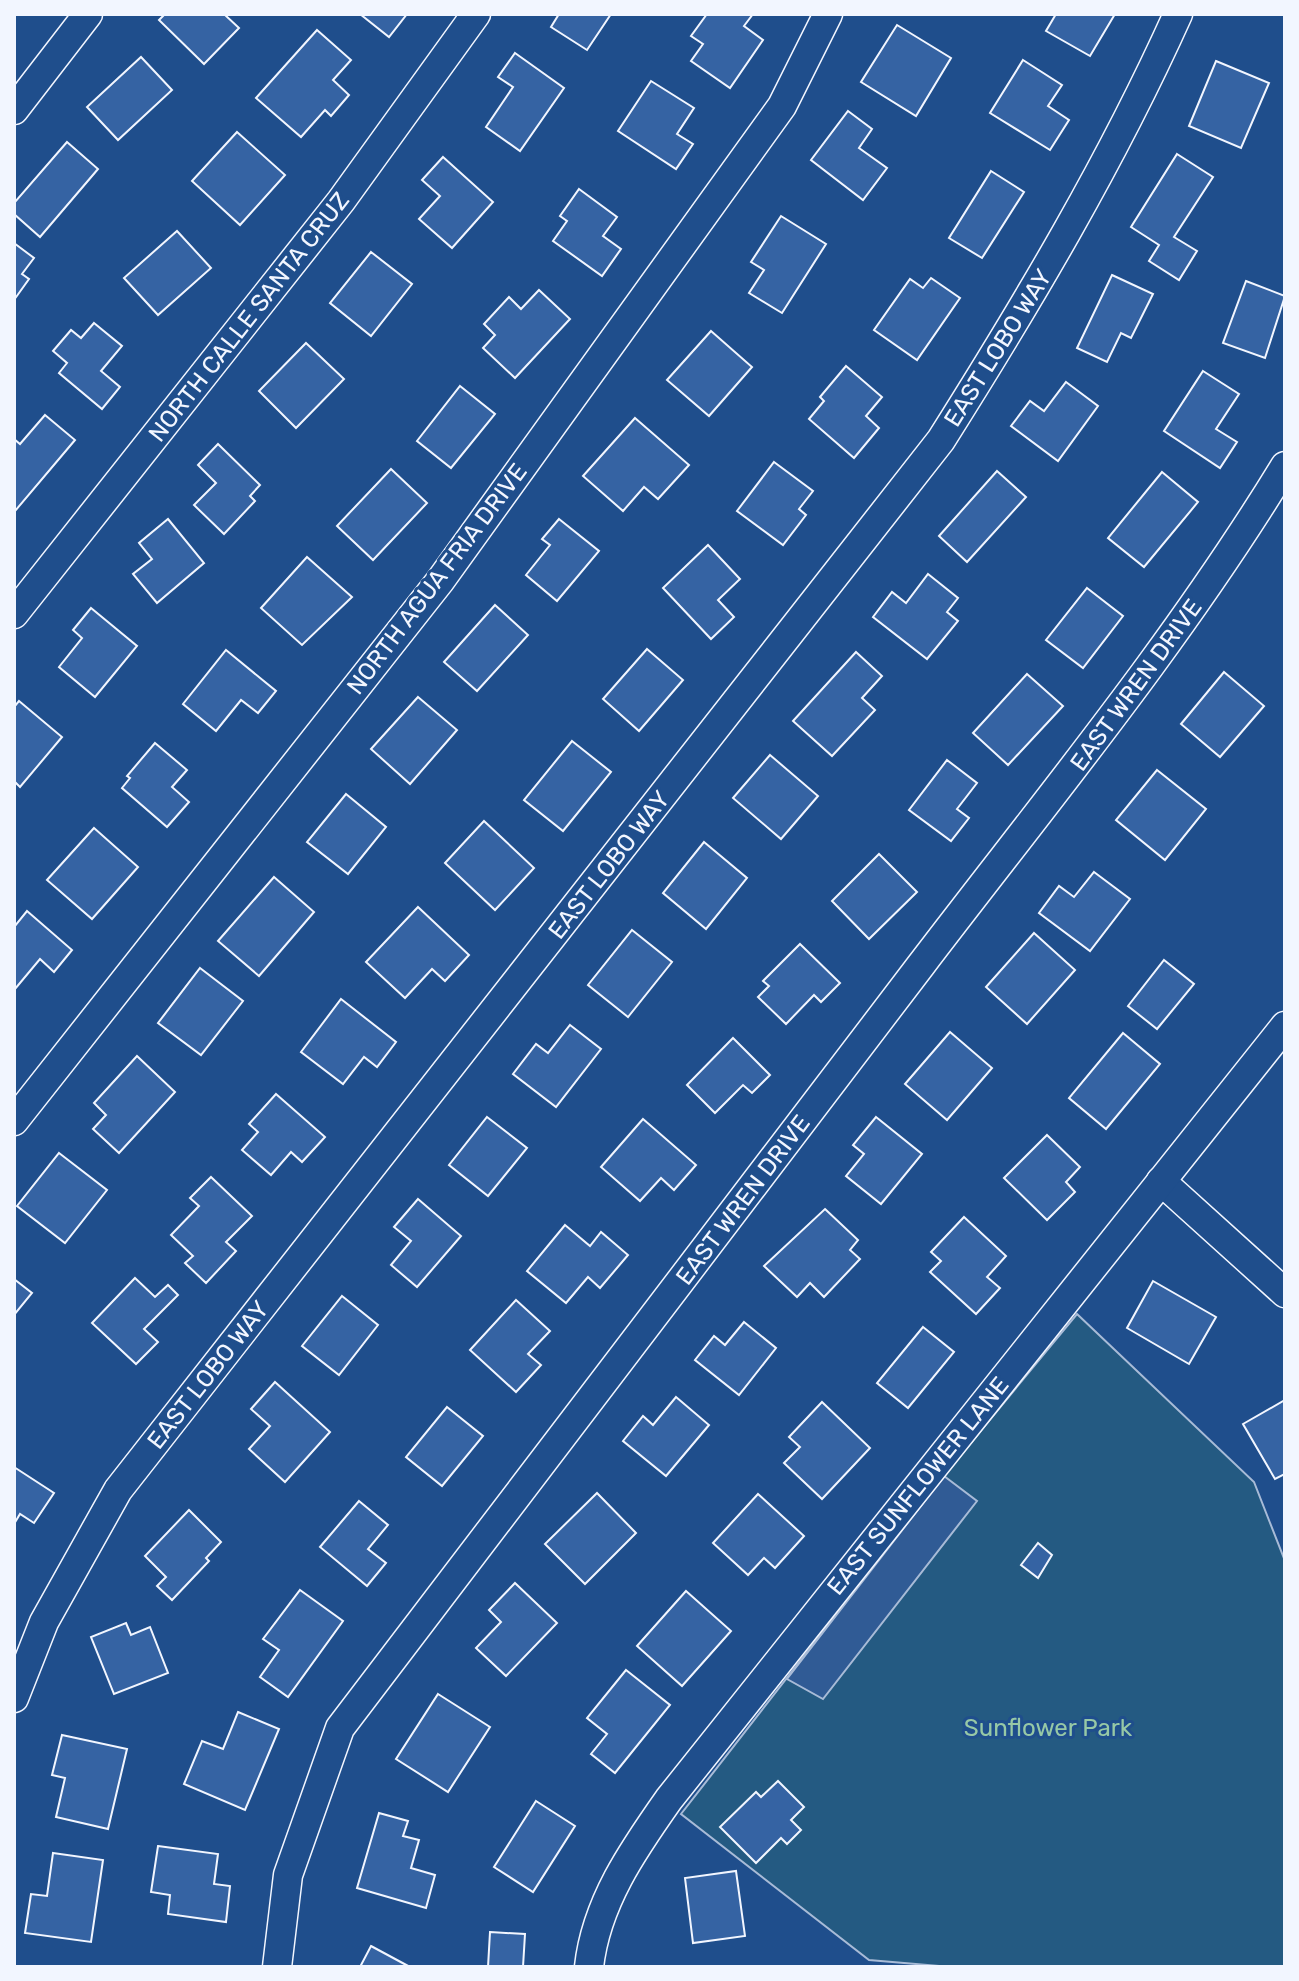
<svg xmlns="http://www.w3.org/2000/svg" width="1299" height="1981" font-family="Rubik,sans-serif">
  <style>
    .green { fill: #245a82; stroke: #a8bbd7; stroke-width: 2 }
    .parking { fill: #305b95; stroke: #a8bbd7; stroke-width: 2 }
    .building { fill: #3563a3; stroke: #f2f6ff; stroke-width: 2 }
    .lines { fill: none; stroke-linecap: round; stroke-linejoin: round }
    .minor-casing { stroke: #f2f6ff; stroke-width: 31 }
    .minor { stroke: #1f4e8c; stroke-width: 28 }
    .labels { text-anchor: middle; stroke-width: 6; stroke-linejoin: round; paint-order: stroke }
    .street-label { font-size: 24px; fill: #f2f6ff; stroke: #1f4e8c }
    .park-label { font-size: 24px; fill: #97c8a6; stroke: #1f4e8c }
  </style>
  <rect width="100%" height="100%" fill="#1f4e8c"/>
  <path class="green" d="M1077,1314L1254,1482L1285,1561V1967H951L869,1960L681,1814L955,1462Z"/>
  <path class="parking" d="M944,1476L977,1501L823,1699L787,1679Z"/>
  <g class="building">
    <path d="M165,14H224L239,28L204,64L159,20Z"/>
    <path d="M360,14H407L389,37Z"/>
    <path d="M559,14H611L587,50L551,27Z"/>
    <path d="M707,14H753L744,26L763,40L730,88L691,61L703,44L691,36Z"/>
    <path d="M1056,14H1115L1090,56L1046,31Z"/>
    <path d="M897,25L951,58L916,116L861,82Z"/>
    <path d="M317,30L351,60L333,80L349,95L331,116L325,110L301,137L256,98Z"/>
    <path d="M515,53L564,88L520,151L486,127L513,87L498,77Z"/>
    <path d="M141,57L172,90L118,140L87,107Z"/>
    <path d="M1023,60L1062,85L1048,106L1069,120L1050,150L990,113Z"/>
    <path d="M1216,61L1269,83L1241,148L1189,126Z"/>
    <path d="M651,81L694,108L677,134L693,144L676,169L618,131Z"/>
    <path d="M848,111L872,129L859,148L887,168L863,200L811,160Z"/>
    <path d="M237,132L285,175L240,225L192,181Z"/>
    <path d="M67,142L98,169L40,237L14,214V203Z"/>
    <path d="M1177,154L1213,177L1174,237L1197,251L1179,280L1149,261L1159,245L1131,227Z"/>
    <path d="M443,157L493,202L452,248L419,219L440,196L422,180Z"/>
    <path d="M991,171L1024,192L982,258L949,238Z"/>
    <path d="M579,189L617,217L603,236L621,249L602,276L553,241L567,221L560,216Z"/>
    <path d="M781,216L826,244L782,313L749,293L764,270L751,262Z"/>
    <path d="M177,231L211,268L158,315L124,278Z"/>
    <path d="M14,243L34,258L22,274L29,279L14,300Z"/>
    <path d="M371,252L412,284L371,336L330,303Z"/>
    <path d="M1112,275L1153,294L1131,338L1121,333L1107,362L1077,348Z"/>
    <path d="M931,278L960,298L917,360L874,330L910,279L923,288Z"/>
    <path d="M1246,281L1285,296L1265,358L1223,343Z"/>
    <path d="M539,290L570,319L515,378L483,348L495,335L484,324L509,297L521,309Z"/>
    <path d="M94,323L122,346L101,371L120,387L102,409L59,373L67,363L53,351L71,330L81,338Z"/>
    <path d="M711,331L752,367L709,416L667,380Z"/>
    <path d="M306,343L344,379L296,428L259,391Z"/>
    <path d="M846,366L882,397L866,416L879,428L854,458L809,419L824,401L820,397Z"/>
    <path d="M1203,371L1239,394L1216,429L1237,442L1220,468L1164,431Z"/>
    <path d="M1066,382L1098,406L1058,461L1011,426L1030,401L1044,411Z"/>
    <path d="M460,386L495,414L451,468L417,441Z"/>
    <path d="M45,415L75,440L15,511L14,439L20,444Z"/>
    <path d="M635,418L689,465L658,499L644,487L623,511L583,476Z"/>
    <path d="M218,444L260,485L250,496L255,501L224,534L194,505L216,483L198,465Z"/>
    <path d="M774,462L813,491L799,509L806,515L783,545L737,511Z"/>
    <path d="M391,469L427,503L373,560L337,526Z"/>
    <path d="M997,471L1026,497L967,562L939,536Z"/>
    <path d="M1162,472L1198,502L1144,567L1108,538Z"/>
    <path d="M168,519L204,563L157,603L133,574L152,559L139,543Z"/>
    <path d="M559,519L599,551L557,601L526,575L550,545L542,539Z"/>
    <path d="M708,545L740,579L718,600L734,617L711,639L663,588Z"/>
    <path d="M307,557L352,597L302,645L261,608Z"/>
    <path d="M928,574L958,598L947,612L958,621L927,659L873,617L892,592L906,603Z"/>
    <path d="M1087,588L1123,616L1083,668L1046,640Z"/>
    <path d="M495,605L528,635L477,691L444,662Z"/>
    <path d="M91,608L137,646L95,697L59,667L82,638L73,630Z"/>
    <path d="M647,649L683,680L639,731L603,699Z"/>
    <path d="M226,650L276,691L258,713L241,700L216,731L183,704Z"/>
    <path d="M856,652L882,676L862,698L875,710L832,756L793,721Z"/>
    <path d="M1224,672L1264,706L1220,757L1181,724Z"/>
    <path d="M1027,674L1063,706L1008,765L973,733Z"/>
    <path d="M418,697L457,730L410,784L371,749Z"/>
    <path d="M19,701L62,737L20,787L14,781V707Z"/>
    <path d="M572,741L611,772L563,831L524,800Z"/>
    <path d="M155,743L187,770L172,787L189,802L167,827L122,788L130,778L127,776Z"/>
    <path d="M770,755L818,796L781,839L733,798Z"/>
    <path d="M947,760L977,783L957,809L969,818L951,841L909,810Z"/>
    <path d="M1157,770L1206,809L1165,860L1116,820Z"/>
    <path d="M346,794L386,827L348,874L307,842Z"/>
    <path d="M484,821L534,868L495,910L445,863Z"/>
    <path d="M94,828L138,867L92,919L47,880Z"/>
    <path d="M704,842L747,878L706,929L663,893Z"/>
    <path d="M879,854L917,892L869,939L832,901Z"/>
    <path d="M1094,872L1130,899L1090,951L1039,913L1059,886L1074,897Z"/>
    <path d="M274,877L314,912L259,976L218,941Z"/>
    <path d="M418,907L469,955L445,981L432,969L405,998L366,962Z"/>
    <path d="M27,911L72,950L54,972L40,959L15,989L14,927Z"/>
    <path d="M632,930L672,962L628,1017L588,985Z"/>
    <path d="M1034,933L1075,970L1027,1024L986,987Z"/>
    <path d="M800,944L840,983L821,1002L814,995L786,1024L758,997L769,986L763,981Z"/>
    <path d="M1164,960L1194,984L1157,1029L1128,1006Z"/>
    <path d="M200,968L243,1001L201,1055L158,1023Z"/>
    <path d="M341,999L396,1042L377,1067L364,1057L343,1084L301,1052Z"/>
    <path d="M570,1025L601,1049L556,1107L513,1074L536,1044L548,1053Z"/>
    <path d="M950,1032L992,1068L947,1120L905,1084Z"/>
    <path d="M1123,1033L1160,1064L1106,1129L1069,1098Z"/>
    <path d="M733,1038L770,1075L752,1093L743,1085L715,1113L687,1085Z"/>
    <path d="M137,1056L175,1092L119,1153L93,1129L106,1115L94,1103Z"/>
    <path d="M276,1094L325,1137L302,1162L291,1152L271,1175L242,1150L258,1132L249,1124Z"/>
    <path d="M487,1117L527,1148L488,1196L449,1165Z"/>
    <path d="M876,1117L922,1154L881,1204L846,1176L864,1154L853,1145Z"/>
    <path d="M643,1119L696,1165L674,1190L661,1178L640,1201L601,1167Z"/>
    <path d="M1047,1135L1080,1167L1066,1182L1075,1192L1047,1220L1004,1178Z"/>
    <path d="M59,1153L107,1190L65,1243L17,1206Z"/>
    <path d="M211,1177L252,1216L226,1242L236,1251L206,1283L185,1263L193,1256L171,1235L199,1206L190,1198Z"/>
    <path d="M418,1199L461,1236L417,1287L391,1265L411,1241L394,1227Z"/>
    <path d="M825,1209L858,1240L850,1250L860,1259L824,1297L810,1283L797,1297L764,1266Z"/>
    <path d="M964,1217L1006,1256L987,1277L1000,1288L976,1314L930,1272L941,1261L931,1252Z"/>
    <path d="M565,1225L590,1246L601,1232L628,1255L600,1288L588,1277L566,1303L527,1271Z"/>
    <path d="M135,1278L155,1297L168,1285L178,1295L144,1329L158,1342L136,1364L92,1323Z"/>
    <path d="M14,1279L32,1293L14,1315Z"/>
    <path d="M1153,1281L1216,1317L1189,1364L1127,1328Z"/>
    <path d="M342,1296L378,1325L339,1375L302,1346Z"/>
    <path d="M516,1300L550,1331L528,1354L541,1365L516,1392L470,1350Z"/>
    <path d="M744,1322L776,1348L739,1395L695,1360L714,1336L725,1345Z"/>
    <path d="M923,1327L954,1352L908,1408L877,1383Z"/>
    <path d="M275,1382L330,1432L285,1482L249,1449L270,1426L251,1409Z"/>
    <path d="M676,1397L709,1425L666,1476L623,1441L643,1416L653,1425Z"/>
    <path d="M1285,1400V1474L1275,1479L1243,1424Z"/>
    <path d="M822,1402L870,1448L822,1499L784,1463L800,1447L789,1437Z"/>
    <path d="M447,1407L483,1436L442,1486L406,1457Z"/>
    <path d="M14,1467L54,1493L34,1523L20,1514L14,1524Z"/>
    <path d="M597,1493L636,1533L585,1584L545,1544Z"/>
    <path d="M758,1494L804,1536L775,1568L764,1558L748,1575L713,1543Z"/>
    <path d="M359,1501L388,1525L368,1549L386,1563L367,1586L320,1547Z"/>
    <path d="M189,1510L221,1542L206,1558L209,1561L172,1600L157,1586L166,1577L145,1556Z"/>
    <path d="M1038,1543L1052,1555L1038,1578L1021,1565Z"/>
    <path d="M515,1583L557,1623L506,1676L476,1648L501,1622L489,1610Z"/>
    <path d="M300,1590L343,1621L288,1697L260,1677L279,1650L263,1639Z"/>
    <path d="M686,1591L731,1631L682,1686L637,1646Z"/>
    <path d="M126,1623L131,1635L150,1627L168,1673L114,1694L91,1637Z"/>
    <path d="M626,1670L670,1705L615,1773L591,1754L607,1734L587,1718Z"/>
    <path d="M438,1694L490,1727L448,1792L396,1759Z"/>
    <path d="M238,1712L279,1729L245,1810L184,1784L202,1741L223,1749Z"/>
    <path d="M62,1735L127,1749L108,1829L56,1817L65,1778L52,1775Z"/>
    <path d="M778,1781L804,1807L791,1820L801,1830L787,1844L781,1838L756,1863L720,1827L756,1792L761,1797Z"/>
    <path d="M536,1801L575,1826L533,1892L494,1867Z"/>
    <path d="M379,1813L408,1821L403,1836L419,1840L411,1868L435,1875L426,1908L357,1888Z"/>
    <path d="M158,1846L218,1854L214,1884L230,1886L226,1922L168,1914L170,1895L151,1892Z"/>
    <path d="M53,1853L103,1860L91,1942L25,1933L31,1894L47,1896Z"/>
    <path d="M736,1871L745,1936L693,1943L685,1878Z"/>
    <path d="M490,1932L525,1934L523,1967H488Z"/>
    <path d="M371,1946L410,1967H360Z"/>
  </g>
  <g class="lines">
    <defs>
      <g id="minor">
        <path d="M14,110L88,14"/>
        <path d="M14,614L341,201L476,14"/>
        <path d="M14,1121L440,581L782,106L828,14"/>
        <path d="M1161,1181L1285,1293"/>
        <path d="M14,1698L44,1622L118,1490L941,440C1028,302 1111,163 1178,14"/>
        <path d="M277,1967L288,1875L340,1728C534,1474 728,1220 921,965C1046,801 1177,643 1285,466"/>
        <path d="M589,1967C596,1903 633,1850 669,1799L1285,1026"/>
      </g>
    </defs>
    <use href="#minor" class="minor-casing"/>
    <use href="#minor" class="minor"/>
  </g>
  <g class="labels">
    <g class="street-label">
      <text transform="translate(249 317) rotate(-52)" y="8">NORTH CALLE SANTA CRUZ</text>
      <text transform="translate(998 348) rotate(-58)" y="8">EAST LOBO WAY</text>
      <text transform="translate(437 579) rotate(-53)" y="8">NORTH AGUA FRIA DRIVE</text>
      <text transform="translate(1136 685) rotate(-54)" y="8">EAST WREN DRIVE</text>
      <text transform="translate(609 865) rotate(-52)" y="8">EAST LOBO WAY</text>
      <text transform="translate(743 1200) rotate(-53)" y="8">EAST WREN DRIVE</text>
      <text transform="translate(208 1375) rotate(-52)" y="8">EAST LOBO WAY</text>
      <text transform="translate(918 1486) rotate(-51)" y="8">EAST SUNFLOWER LANE</text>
    </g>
    <g class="park-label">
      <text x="1048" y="1736">Sunflower Park</text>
    </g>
  </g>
  <rect width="1299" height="1981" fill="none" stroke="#f2f6ff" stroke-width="32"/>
</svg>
